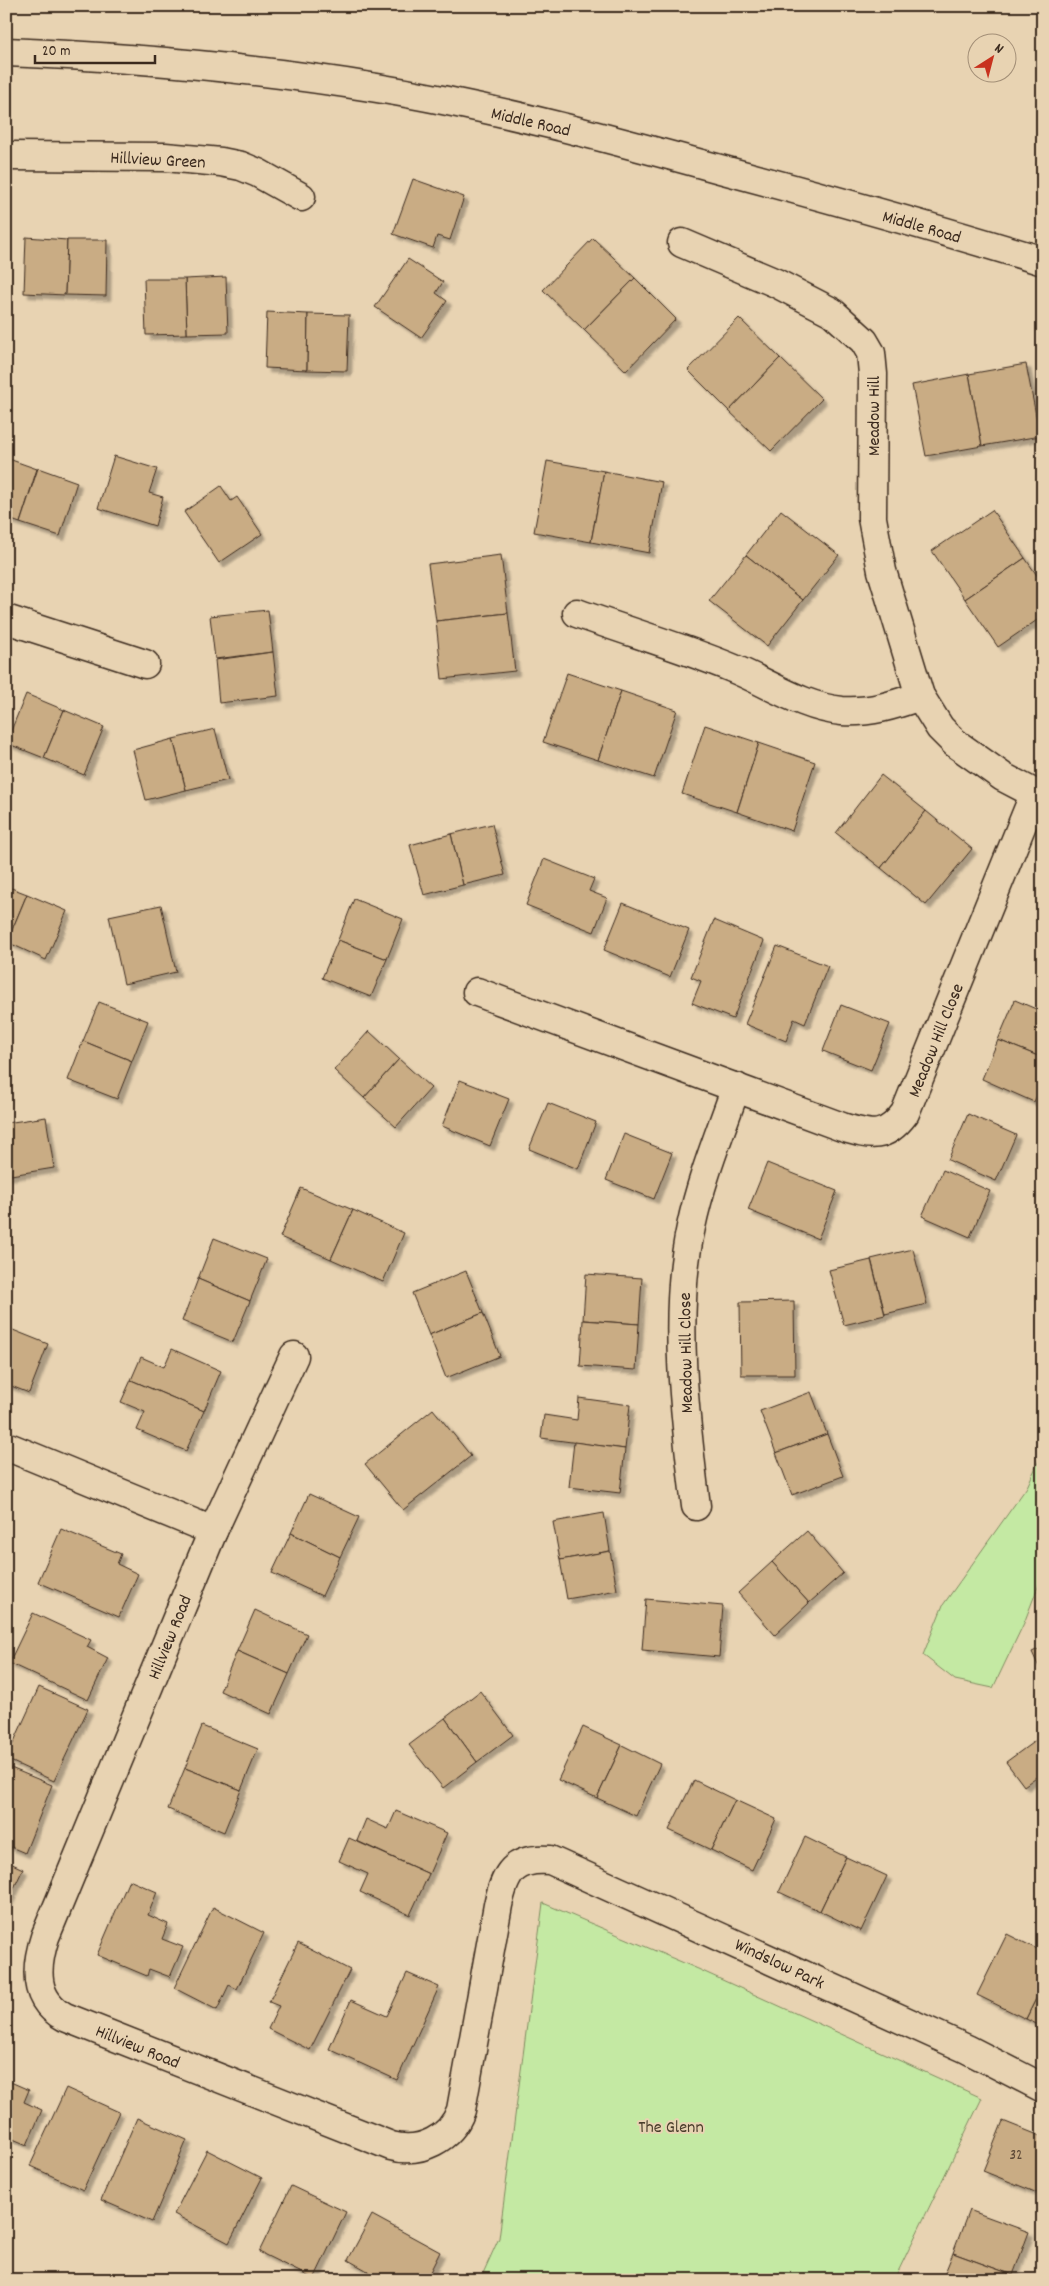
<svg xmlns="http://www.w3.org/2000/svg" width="1049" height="2286" font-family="Dekko,sans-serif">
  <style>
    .green { fill: #c4e9a3; stroke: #808a60 }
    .building { fill: #c9ac84; stroke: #3b2a1e; filter: url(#shadow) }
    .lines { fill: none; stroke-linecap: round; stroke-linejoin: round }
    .street-casing { stroke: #3b2a1e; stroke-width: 31 }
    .secondary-casing { stroke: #3b2a1e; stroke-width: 31 }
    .street { stroke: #e8d3b2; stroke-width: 28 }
    .secondary { stroke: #e8d3b2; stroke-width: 28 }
    .labels { text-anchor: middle; stroke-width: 4; stroke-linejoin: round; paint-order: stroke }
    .number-label { font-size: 15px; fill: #5e4a38 }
    .street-label { font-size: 18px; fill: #3b2a1e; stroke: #e8d3b2 }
    .park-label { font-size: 18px; fill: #493d2b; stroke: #e8d3b2 }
  </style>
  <defs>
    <filter id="shadow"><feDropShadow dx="4.5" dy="4.5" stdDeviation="1" flood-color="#0004"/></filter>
  </defs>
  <rect width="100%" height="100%" fill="#e8d3b2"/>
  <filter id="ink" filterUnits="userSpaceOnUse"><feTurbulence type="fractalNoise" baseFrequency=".02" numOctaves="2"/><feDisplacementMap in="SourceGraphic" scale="10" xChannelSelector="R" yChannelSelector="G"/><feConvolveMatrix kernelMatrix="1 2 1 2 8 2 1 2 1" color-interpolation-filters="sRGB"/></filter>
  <g filter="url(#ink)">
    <g class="green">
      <path d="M1043,1451V1574L1024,1623L993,1688L955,1680L923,1655L943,1605L1027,1487Z"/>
      <path d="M543,1903L698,1969L982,2098L894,2280H480L499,2238Z"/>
    </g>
    <g class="building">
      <path d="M413,179L464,197L450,240L437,236L433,248L393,234Z"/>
      <path d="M26,237L67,240L65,295L24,293Z"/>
      <path d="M593,238L635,278L584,330L543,290Z"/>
      <path d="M67,240H107L106,296L65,295Z"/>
      <path d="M408,259L443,282L436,293L447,301L421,338L375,307Z"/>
      <path d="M226,277L228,333L187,334L185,279Z"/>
      <path d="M635,278L676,319L626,371L584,330Z"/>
      <path d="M144,279H185L187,334L146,335Z"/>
      <path d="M267,312L308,314L307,370L265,368Z"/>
      <path d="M308,314L349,315L347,371L307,370Z"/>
      <path d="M739,318L780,358L729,411L688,370Z"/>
      <path d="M780,358L822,399L771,451L729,411Z"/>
      <path d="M1026,364L1040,436L982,446L969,374Z"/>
      <path d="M969,374L982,446L926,456L912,385Z"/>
      <path d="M114,456L157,469L149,493L163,497L155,526L98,508Z"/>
      <path d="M6,458L37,469L20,523L6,518Z"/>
      <path d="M547,461L604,471L591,542L534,532Z"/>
      <path d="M38,468L77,482L60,536L20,523Z"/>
      <path d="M604,471L662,482L649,553L591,542Z"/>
      <path d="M221,486L231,501L237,497L262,534L219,563L184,512Z"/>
      <path d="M781,510L839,555L803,600L746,555Z"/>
      <path d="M992,510L1025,558L965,599L932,551Z"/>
      <path d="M501,555L508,613L436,621L428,564Z"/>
      <path d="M746,555L803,600L767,646L709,601Z"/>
      <path d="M1025,558L1043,584V616L998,647L965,599Z"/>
      <path d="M268,610L273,652L215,659L210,616Z"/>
      <path d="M508,613L515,671L442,679L436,621Z"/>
      <path d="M273,652L278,696L219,703L215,660Z"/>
      <path d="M567,673L621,691L598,760L543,742Z"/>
      <path d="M621,691L677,710L654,778L598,760Z"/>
      <path d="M26,694L64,710L44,758L6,743Z"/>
      <path d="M64,710L104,727L84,775L44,758Z"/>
      <path d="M705,725L759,743L737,812L682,794Z"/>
      <path d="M215,729L228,780L186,790L173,739Z"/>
      <path d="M173,739L186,790L146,800L133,750Z"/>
      <path d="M759,743L815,762L792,831L737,812Z"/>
      <path d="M881,775L926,811L881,868L836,833Z"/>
      <path d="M926,811L972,849L926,905L881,868Z"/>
      <path d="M492,824L505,875L463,885L451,834Z"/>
      <path d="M451,834L463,885L424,895L410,845Z"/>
      <path d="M544,859L594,879L589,891L607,898L594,932L526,905Z"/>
      <path d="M6,886L27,894L7,942H6Z"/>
      <path d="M27,894L67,911L46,960L7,942Z"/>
      <path d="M354,899L403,919L387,959L338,940Z"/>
      <path d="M623,903L689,930L670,977L604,950Z"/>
      <path d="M161,905L176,972L124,984L109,916Z"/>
      <path d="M714,920L764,941L733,1019L692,1003L701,981L691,977Z"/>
      <path d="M338,940L387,959L371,997L322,978Z"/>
      <path d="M777,946L828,966L805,1024L794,1019L786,1041L745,1024Z"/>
      <path d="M1015,1000L1043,1012V1058L998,1040Z"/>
      <path d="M99,1002L148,1021L132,1061L83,1041Z"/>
      <path d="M841,1005L890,1024L871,1070L823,1051Z"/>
      <path d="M369,1031L399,1059L364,1098L334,1070Z"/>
      <path d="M998,1040L1043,1058V1082L1034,1102L982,1079Z"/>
      <path d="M83,1041L132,1061L117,1099L68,1080Z"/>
      <path d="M399,1059L431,1088L396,1127L364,1098Z"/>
      <path d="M460,1080L509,1099L490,1146L442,1126Z"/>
      <path d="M548,1103L596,1122L578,1169L529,1149Z"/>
      <path d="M968,1114L1016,1135L996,1181L948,1160Z"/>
      <path d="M46,1117L54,1168L11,1175L6,1144V1123Z"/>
      <path d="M624,1134L672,1153L654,1199L606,1180Z"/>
      <path d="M6,1144L11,1175L6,1176Z"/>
      <path d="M767,1163L837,1191L818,1239L748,1210Z"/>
      <path d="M943,1170L990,1191L970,1237L922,1216Z"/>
      <path d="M301,1188L353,1210L331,1259L280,1237Z"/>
      <path d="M353,1210L404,1233L383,1282L331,1259Z"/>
      <path d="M214,1238L267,1259L250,1301L198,1279Z"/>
      <path d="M913,1249L927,1304L885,1314L871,1259Z"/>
      <path d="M871,1260L885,1315L844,1325L829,1270Z"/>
      <path d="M466,1271L483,1313L429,1335L412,1293Z"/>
      <path d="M586,1274L642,1278L639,1324L583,1320Z"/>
      <path d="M198,1279L250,1301L233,1342L182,1321Z"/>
      <path d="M794,1301L795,1375H741L740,1302Z"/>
      <path d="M483,1313L500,1356L446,1378L429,1335Z"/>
      <path d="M583,1320L639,1324L636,1370L580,1366Z"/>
      <path d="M8,1328L48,1344L29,1393L6,1384Z"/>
      <path d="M172,1349L221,1371L204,1411L131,1380L141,1357L164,1367Z"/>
      <path d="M131,1380L204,1411L186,1451L137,1430L145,1412L121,1402Z"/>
      <path d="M811,1392L827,1434L776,1453L760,1411Z"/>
      <path d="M579,1398L630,1405L625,1449L541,1438L544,1415L577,1420Z"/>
      <path d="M433,1409L471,1456L403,1510L365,1464Z"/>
      <path d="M827,1434L843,1476L792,1495L776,1453Z"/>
      <path d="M574,1442L625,1449L620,1493L569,1487Z"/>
      <path d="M309,1494L359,1517L340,1557L291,1533Z"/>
      <path d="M604,1513L610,1551L560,1560L553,1522Z"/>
      <path d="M61,1529L121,1554L117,1564L138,1574L119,1617L38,1582Z"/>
      <path d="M807,1531L843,1573L809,1603L772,1562Z"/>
      <path d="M291,1533L340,1557L322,1596L272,1573Z"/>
      <path d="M610,1551L617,1590L567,1599L560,1560Z"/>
      <path d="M772,1562L809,1603L775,1635L738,1593Z"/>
      <path d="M646,1599L723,1606L719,1657L642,1650Z"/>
      <path d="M255,1610L307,1634L289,1674L237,1651Z"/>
      <path d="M33,1613L91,1640L87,1647L108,1658L88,1700L9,1663Z"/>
      <path d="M1043,1647V1676L1032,1652Z"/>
      <path d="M237,1651L289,1674L271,1714L220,1691Z"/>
      <path d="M39,1687L88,1709L54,1781L6,1759Z"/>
      <path d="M480,1691L513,1735L477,1762L445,1718Z"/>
      <path d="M445,1718L477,1762L443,1788L409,1745Z"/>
      <path d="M202,1726L258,1749L241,1790L185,1768Z"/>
      <path d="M583,1727L622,1745L597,1798L558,1780Z"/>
      <path d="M1043,1735V1772L1024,1786L1006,1762Z"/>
      <path d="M622,1745L660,1764L636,1816L597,1798Z"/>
      <path d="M6,1766L52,1785L25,1853L6,1845Z"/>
      <path d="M185,1768L241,1790L224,1832L168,1809Z"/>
      <path d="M694,1780L735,1800L711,1850L669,1830Z"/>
      <path d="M735,1800L776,1819L752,1870L711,1850Z"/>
      <path d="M396,1811L447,1833L429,1874L357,1841L366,1819L388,1829Z"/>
      <path d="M805,1837L846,1857L820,1911L779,1892Z"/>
      <path d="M349,1838L429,1874L410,1915L360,1892L368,1874L339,1861Z"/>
      <path d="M846,1857L887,1876L861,1931L820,1911Z"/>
      <path d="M6,1861L23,1869L6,1905Z"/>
      <path d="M129,1880L157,1892L148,1915L168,1924L162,1939L183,1947L170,1977L149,1969L147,1976L97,1955Z"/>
      <path d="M213,1907L264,1933L237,1989L229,1985L217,2010L174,1988Z"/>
      <path d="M1007,1934L1043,1952V1985L1026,2019L977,1995Z"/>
      <path d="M298,1943L350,1970L310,2050L268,2029L279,2006L269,2002Z"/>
      <path d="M407,1973L439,1987L397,2080L329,2049L351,2000L387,2016Z"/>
      <path d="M1043,1985V2027L1026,2019Z"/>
      <path d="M6,2080L29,2090L24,2102L42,2110L27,2145L6,2136Z"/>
      <path d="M66,2088L119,2112L83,2190L30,2166Z"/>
      <path d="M137,2118L187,2140L152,2222L101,2200Z"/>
      <path d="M1003,2121L1043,2137V2187L1040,2194L983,2171Z"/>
      <path d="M207,2150L262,2178L229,2243L174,2214Z"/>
      <path d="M291,2186L346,2212L314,2279L259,2252Z"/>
      <path d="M969,2210L1029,2232L1013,2275L953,2253Z"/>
      <path d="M372,2215L440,2252L426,2280H384L348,2260Z"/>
      <path d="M953,2253L1013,2275L1011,2280H942Z"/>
    </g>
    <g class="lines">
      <defs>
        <g id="street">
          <path d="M6,156L165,157L221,162L241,166L258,173L301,197"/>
          <path d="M682,243L776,283L832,312L864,341L871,353L873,374L872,518L882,571L920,696L940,728L955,743L1003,777L1043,798"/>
          <path d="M577,613C629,632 681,647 732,668C769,683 802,707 842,711C870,713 894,705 920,696"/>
          <path d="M6,619L145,664"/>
          <path d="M477,992L842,1127C872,1136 885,1140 905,1113L1034,795"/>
          <path d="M294,1356L213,1531L45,1937C35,1968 33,2000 65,2017L391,2146C420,2154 451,2139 461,2110L498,1905C505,1873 514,1857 550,1860L967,2049L1043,2088"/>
          <path d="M6,1446L213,1531"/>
          <path d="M696,1506C685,1419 672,1313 691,1227C701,1179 720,1133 736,1087"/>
        </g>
        <path id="secondary" d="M6,52C130,57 255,68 377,88C493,107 607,138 720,169C828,198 936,228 1043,261"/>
      </defs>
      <use href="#street" class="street-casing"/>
      <use href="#secondary" class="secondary-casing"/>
      <use href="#street" class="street"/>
      <use href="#secondary" class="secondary"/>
    </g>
  </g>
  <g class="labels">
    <g class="number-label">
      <text x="1016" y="2159">32</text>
    </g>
    <g class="street-label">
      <text transform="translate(531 121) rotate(13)" y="6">Middle Road</text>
      <text transform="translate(158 159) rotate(3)" y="6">Hillview Green</text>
      <text transform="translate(922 226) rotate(16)" y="6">Middle Road</text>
      <text transform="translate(873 416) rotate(-90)" y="6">Meadow Hill</text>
      <text transform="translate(935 1040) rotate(-68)" y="6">Meadow Hill Close</text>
      <text transform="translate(685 1353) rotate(-91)" y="6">Meadow Hill Close</text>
      <text transform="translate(169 1637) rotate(-68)" y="6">Hillview Road</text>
      <text transform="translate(780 1963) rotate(25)" y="6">Windslow Park</text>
      <text transform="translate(138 2046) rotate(22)" y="6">Hillview Road</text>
    </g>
    <g class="park-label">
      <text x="671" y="2132">The Glenn</text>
    </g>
  </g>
  <rect width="1049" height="2286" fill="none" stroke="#e8d3b2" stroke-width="25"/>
  <rect x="12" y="12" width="1024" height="2261" fill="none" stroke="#3b2a1e" stroke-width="2" filter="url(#ink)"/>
  <g transform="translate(992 58) rotate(36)"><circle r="24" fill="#e8d3b2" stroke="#a38f77"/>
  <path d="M0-4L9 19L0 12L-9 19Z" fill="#c8321e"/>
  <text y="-8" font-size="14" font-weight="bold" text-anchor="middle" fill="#3b2a1e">N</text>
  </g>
  <path d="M35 55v8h120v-8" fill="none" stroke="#3b2a1e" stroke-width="2.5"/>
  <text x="42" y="55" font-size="15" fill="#3b2a1e" stroke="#e8d3b2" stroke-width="4" paint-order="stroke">20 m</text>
</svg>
